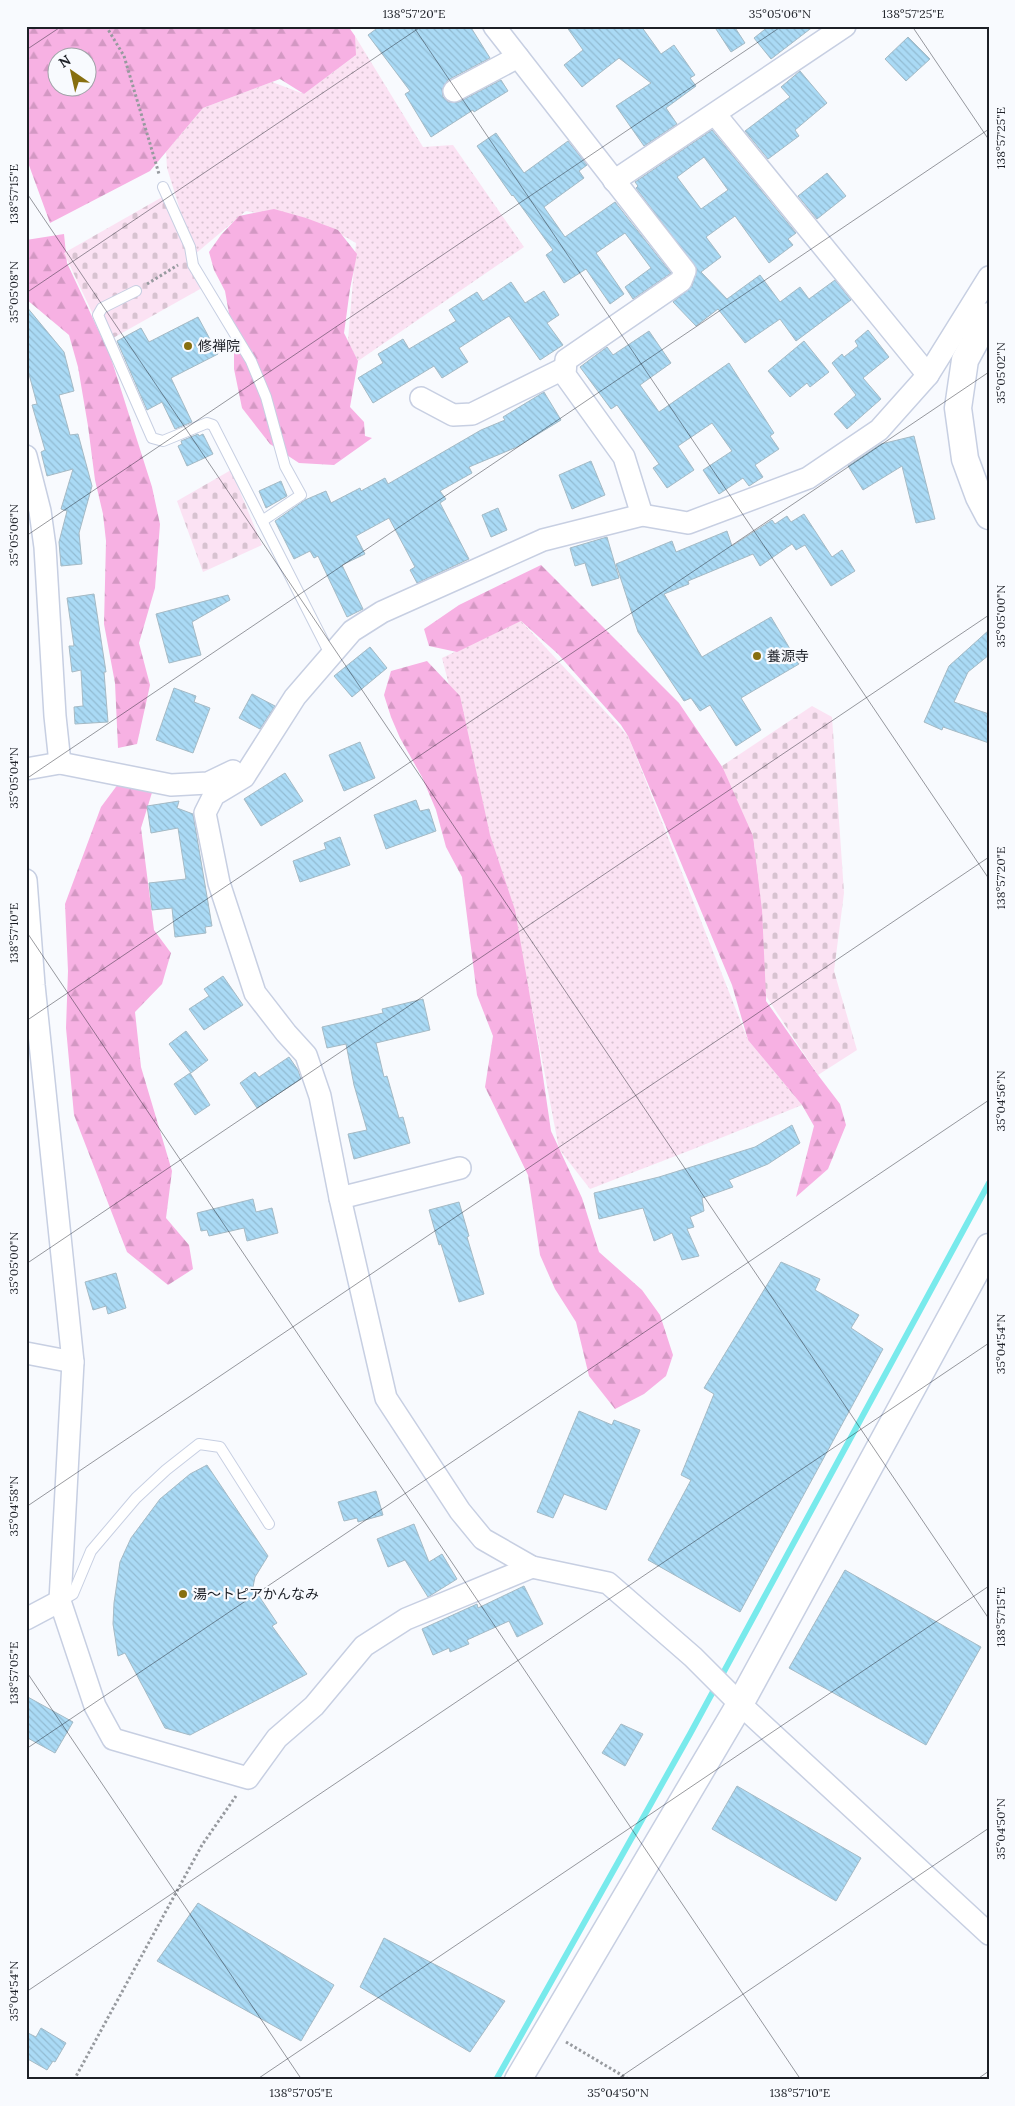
<svg xmlns="http://www.w3.org/2000/svg" width="1015" height="2106" font-family="Lora,'Noto Sans JP',serif">
  <style>
    .grass { fill: url(#grass-dots) }
    .forest { fill: url(#forest-firs); fill-rule: evenodd }
    .cemetery { fill: url(#cemetery-stones) }
    .lines { fill: none; stroke-linecap: round; stroke-linejoin: round }
    .stream { stroke: #78eaec; stroke-width: 6 }
    .building { fill: url(#building-back-hatch); stroke: #a5bac5; fill-rule: evenodd }
    .service-casing { stroke: #c7cfe2; stroke-width: 12 }
    .minor-casing { stroke: #c7cfe2; stroke-width: 24 }
    .tertiary-casing { stroke: #c7cfe2; stroke-width: 29 }
    .path { stroke: #979a9f; stroke-width: 3; stroke-dasharray: 2.5 2.5; stroke-linecap: butt }
    .service { stroke: #fff; stroke-width: 10 }
    .minor { stroke: #fff; stroke-width: 21 }
    .tertiary { stroke: #fff; stroke-width: 26 }
    .ticks { fill: none; stroke: #1d2027; stroke-width: 1; stroke-opacity: 0.45 }
    .poi-dot { fill: #876f0f; stroke: #f8fafe; stroke-width: 2 }
    .labels { text-anchor: middle; stroke-width: 4.5; stroke-linejoin: round; paint-order: stroke }
    .poi-label { font-size: 14px; fill: #1d2027; stroke: #f8fafe; text-anchor: start }
    .neatline { fill: none; stroke: #1d2027; stroke-width: 2 }
    .ticks-label { font-size: 12px; text-anchor: middle; fill: #1d2027 }
  </style>
  <defs>
    <pattern id="grass-dots" width="8" height="8" patternUnits="userSpaceOnUse" patternTransform="scale(1.25)"><rect width="8" height="8" fill="#fbe2f3"/><path d="M2 2h.1M6 6h.1" fill="none" stroke="#d7c2d0" stroke-width="1.8" stroke-linecap="round"/></pattern>
    <pattern id="forest-firs" width="22" height="20" patternUnits="userSpaceOnUse" patternTransform="scale(1.25)"><rect width="22" height="20" fill="#f7b1e3"/><path d="M5 1l3.5 6h-7zM16 11l3.5 6h-7z" fill="#d398c3"/></pattern>
    <pattern id="cemetery-stones" width="16" height="16" patternUnits="userSpaceOnUse" patternTransform="scale(1.25)"><rect width="16" height="16" fill="#fbe2f3"/><path d="M2 7V4a2 2 0 0 1 4 0v3zM10 15v-3a2 2 0 0 1 4 0v3z" fill="#d7c2d0"/></pattern>
    <pattern id="building-back-hatch" width="6" height="6" patternUnits="userSpaceOnUse" patternTransform="scale(1.25)"><rect width="6" height="6" fill="#aadaf5"/><path d="M-1 5l2 2M0 0l6 6M5-1l2 2" fill="none" stroke="#92bbd2"/></pattern>
  </defs>
  <rect width="100%" height="100%" fill="#f8fafe"/>
  <g class="grass">
    <path d="M355,36L423,147L453,145L524,247L358,361L348,341L356,243L324,225L246,211L194,255L167,168L166,152L203,108L272,82L304,94L355,56Z"/>
    <path d="M521,621L628,736L748,1040L802,1105L691,1150L590,1189L559,1149L532,1007L442,658Z"/>
  </g>
  <g class="forest">
    <path d="M30,26H348L355,36L356,55L304,94L280,79L203,108L150,171L50,223L26,157V33ZM58,58H88V88H58Z"/>
    <path d="M274,209L306,218L338,230L357,254L350,289L344,333L358,361L350,407L364,422L365,436L372,438L334,465L299,463L270,444L242,408L234,369V342L225,291L214,270L209,252L221,235L239,216Z"/>
    <path d="M64,234L67,263L110,355L152,487L160,524L155,588L139,643L150,685L137,744L118,748L115,683L104,624L106,541L103,514L95,480L88,426L78,367L69,335L26,299V240Z"/>
    <path d="M541,565L679,703L725,771L753,834L768,951L766,1001L818,1075L840,1104L846,1125L828,1169L796,1197L814,1126L802,1105L748,1040L732,985L628,736L621,725L558,654L521,621L457,652L429,646L424,629L459,605Z"/>
    <path d="M427,661L460,696L490,835L515,910L539,1049L551,1131L582,1198L599,1252L642,1290L660,1315L673,1355L666,1376L644,1394L615,1409L589,1376L576,1322L555,1289L540,1255L528,1175L485,1087L493,1036L477,995L462,877L446,847L436,810L422,777L400,738L391,717L384,695L391,671Z"/>
    <path d="M124,776L155,783L141,828L154,930L171,953L162,984L135,1012L141,1067L172,1171L166,1218L189,1245L193,1269L168,1285L127,1252L74,1115L66,1028L68,971L65,904L101,807Z"/>
  </g>
  <g class="cemetery">
    <path d="M164,196L209,284L106,342L64,253Z"/>
    <path d="M231,470L262,545L203,572L177,501Z"/>
    <path d="M812,706L832,717L844,893L834,971L857,1050L818,1075L766,996L762,910L753,836L722,766Z"/>
  </g>
  <g class="lines">
    <path class="stream" d="M496,2080L690,1734L989,1183"/>
  </g>
  <g class="building">
    <path d="M380,26H470L490,58L448,80L442,90L443,97L448,102H459L501,80L508,91L474,112L473,110L431,137L405,94L410,91L368,35Z"/>
    <path d="M566,26H641L661,54L674,45L695,75L690,78L696,86L666,108L677,124L644,146L616,106L651,83L619,58L582,87L564,65L583,50Z"/>
    <path d="M714,26H734L745,43L731,52Z"/>
    <path d="M769,26H814L771,59L754,38Z"/>
    <path d="M908,37L930,59L906,81L885,59Z"/>
    <path d="M800,71L827,103L795,130L799,136L768,159L745,131L790,97L781,87Z"/>
    <path d="M712,130L796,233L788,239L793,245L769,263L735,216L706,237L721,257L701,272L727,299L760,275L780,302L800,287L809,299L835,280L851,300L796,341L780,319L745,343L718,309L696,326L673,302L692,286L697,269L636,188L638,186L635,182ZM704,157L728,190L701,209L677,177Z"/>
    <path d="M496,133L524,173L568,141L587,165L579,171L584,178L544,207L565,237L615,202L671,273L633,299L625,287L651,268L625,233L596,253L624,294L610,304L586,269L564,283L546,255L553,250L513,195L512,196L477,146Z"/>
    <path d="M827,173L846,196L817,219L798,196Z"/>
    <path d="M511,282L525,303L544,291L559,315L547,323L563,345L540,360L509,316L459,348L468,362L442,378L434,366L373,403L358,378L383,363L378,354L403,339L409,349L456,321L449,310L477,292L483,301Z"/>
    <path d="M26,306L64,352L74,391L59,395L70,435L78,434L92,486L79,533L82,564L61,566L59,542L67,511L61,509L73,469L47,476L41,452L45,450L32,405L37,404L26,363Z"/>
    <path d="M198,317L218,354L171,378L192,422L175,429L162,402L147,410L117,341L141,328L149,342Z"/>
    <path d="M868,330L889,357L863,378L881,399L847,429L834,414L856,395L832,363L842,354L844,357L858,346L855,341Z"/>
    <path d="M649,331L671,363L640,385L659,412L729,363L774,433L770,436L779,449L755,465L763,477L749,486L743,478L719,494L703,470L732,451L712,423L678,446L694,470L667,488L653,468L659,464L617,405L611,409L580,367L607,347L613,355Z"/>
    <path d="M804,341L829,372L810,387L807,383L790,397L768,371Z"/>
    <path d="M544,392L561,420L517,447L469,467L472,473L440,491L446,499L440,503L469,559L417,583L410,570L415,567L389,518L356,536L365,554L342,565L363,609L347,617L318,556L314,558L310,551L294,559L275,521L305,500L326,491L331,503L360,488L361,491L385,478L388,484L481,430L505,420L503,417Z"/>
    <path d="M198,434L199,436L203,434L213,454L187,466L178,446L182,444L181,441Z"/>
    <path d="M914,436L935,519L916,523L902,466L863,490L848,466L881,444Z"/>
    <path d="M591,461L605,495L572,509L559,475Z"/>
    <path d="M281,481L287,496L266,508L259,491Z"/>
    <path d="M498,508L507,530L491,537L482,515Z"/>
    <path d="M804,514L832,557L842,550L855,571L831,586L805,545L796,550L792,544L760,566L753,554L688,581L689,584L664,594L702,657L771,617L799,664L741,698L761,730L736,746L710,705L700,711L691,698L684,701L638,632L616,564L672,541L676,552L727,531L732,546L772,520L775,524L787,516L791,522Z"/>
    <path d="M607,537L619,578L592,586L585,563L575,566L570,548Z"/>
    <path d="M94,594L106,672H104L108,722L75,724L74,707L83,706L81,670L72,672L69,646H74L67,598Z"/>
    <path d="M228,595L230,600L192,622L201,655L169,663L156,614Z"/>
    <path d="M989,630V655L968,672L954,702L989,714V743L943,727L942,730L924,722L949,666Z"/>
    <path d="M370,647L387,668L352,697L334,676Z"/>
    <path d="M174,688L196,696L194,702L210,708L193,753L156,740Z"/>
    <path d="M252,694L275,706L260,729L239,718Z"/>
    <path d="M360,742L375,778L344,791L329,755Z"/>
    <path d="M285,773L303,801L261,826L244,799Z"/>
    <path d="M416,800L420,811L429,809L436,831L386,849L374,815Z"/>
    <path d="M179,801L177,808L193,814L212,926L205,927L206,933L175,937L172,908L152,910L149,883L186,879L178,828L151,833L147,806Z"/>
    <path d="M340,837L350,865L300,882L293,861L326,849L324,843Z"/>
    <path d="M223,976L243,1005L204,1030L189,1009L209,996L204,989Z"/>
    <path d="M423,999L430,1030L376,1043L384,1077L387,1076L399,1118L403,1117L410,1143L354,1159L348,1134L367,1130L354,1085L346,1044L327,1048L322,1027L383,1013L382,1009Z"/>
    <path d="M186,1031L208,1060L191,1073L169,1044Z"/>
    <path d="M289,1057L298,1070L301,1079L257,1108L240,1083L255,1072L259,1077Z"/>
    <path d="M190,1073L210,1105L195,1115L174,1084Z"/>
    <path d="M792,1125L800,1143L768,1164L729,1180L733,1187L702,1198L704,1211L690,1217L694,1227L687,1229L699,1256L682,1260L672,1233L654,1241L643,1208L599,1219L594,1193L659,1177L755,1147Z"/>
    <path d="M253,1199L256,1212L272,1208L278,1233L247,1241L244,1228L209,1236L207,1230L201,1231L197,1213Z"/>
    <path d="M459,1202L469,1236L467,1237L484,1294L459,1302L441,1244L439,1245L429,1210Z"/>
    <path d="M781,1262L820,1279L815,1290L859,1315L851,1328L883,1349L740,1612L648,1560L691,1480L681,1475L714,1394L704,1388Z"/>
    <path d="M116,1273L126,1308L108,1314L106,1306L93,1310L85,1282Z"/>
    <path d="M579,1411L612,1425L614,1420L640,1430L606,1510L564,1494L553,1518L537,1512Z"/>
    <path d="M207,1465L268,1556L255,1577L253,1587L277,1623L272,1626L307,1674L190,1735L165,1728L125,1653L118,1656L113,1624L114,1603L120,1562L131,1538L160,1499L190,1474Z"/>
    <path d="M376,1491L383,1515L358,1522L357,1518L344,1521L338,1502Z"/>
    <path d="M414,1524L429,1562L442,1554L457,1579L428,1597L405,1560L388,1567L377,1539Z"/>
    <path d="M845,1570L981,1647L926,1745L789,1668Z"/>
    <path d="M524,1586L543,1624L517,1637L509,1621L467,1640L469,1644L450,1652L449,1648L433,1655L422,1629L477,1604L478,1608Z"/>
    <path d="M26,1696L73,1722L55,1753L26,1737Z"/>
    <path d="M621,1724L643,1734L625,1766L602,1753Z"/>
    <path d="M737,1786L861,1858L836,1901L712,1829Z"/>
    <path d="M198,1903L334,1985L301,2041L157,1961Z"/>
    <path d="M384,1938L505,2001L470,2052L360,1987Z"/>
    <path d="M41,2028L66,2043L55,2062L53,2061L47,2070L26,2058V2032L36,2037Z"/>
  </g>
  <g class="lines">
    <defs>
      <g id="service">
        <path d="M163,187L190,247L193,265L251,361L266,397L285,466L301,495L262,521"/>
        <path d="M136,291L102,308L98,315L152,438L163,441L207,423L213,425L331,656"/>
        <path d="M61,1601L73,1594L91,1551L136,1498L166,1470L199,1444L220,1447L269,1524"/>
      </g>
      <g id="minor">
        <path d="M494,26L685,271L681,281L566,360L565,375L624,457L642,515"/>
        <path d="M454,91L518,57"/>
        <path d="M715,114L928,375"/>
        <path d="M614,181L845,26"/>
        <path d="M989,277L928,375L879,430L808,478L688,523L642,515L543,540L382,612L352,631L295,697L244,777L214,795L205,813L219,883L255,993L286,1033L306,1055L320,1096L340,1198L386,1398L460,1511L483,1539L532,1567L608,1583L693,1657L740,1704L989,1934"/>
        <path d="M421,398L453,415L472,414L565,368"/>
        <path d="M26,456L40,511L45,547L55,716L60,763"/>
        <path d="M26,769L60,763L171,785L208,783L233,771"/>
        <path d="M26,880L34,985L73,1362L60,1601L95,1706L113,1739L248,1778L277,1738L314,1706L364,1646L406,1619L532,1567"/>
        <path d="M340,1198L460,1168"/>
        <path d="M26,1353L73,1362"/>
        <path d="M26,1619L60,1601"/>
      </g>
      <g id="tertiary">
        <path d="M989,316L965,360L958,408L965,459L979,497L989,516"/>
        <path d="M518,2080L740,1704L989,1247"/>
      </g>
    </defs>
    <use href="#service" class="service-casing"/>
    <use href="#minor" class="minor-casing"/>
    <use href="#tertiary" class="tertiary-casing"/>
    <g class="path">
      <path d="M106,26L124,56L159,174"/>
      <path d="M147,284L178,265"/>
      <path d="M566,2042L630,2080"/>
      <path d="M74,2080L202,1845L236,1796"/>
    </g>
    <use href="#service" class="service"/>
    <use href="#minor" class="minor"/>
    <use href="#tertiary" class="tertiary"/>
  </g>
  <path class="ticks" d="M413,26L989,879M912,26L989,140M26,50L62,26M26,192L989,1619M26,293L422,26M26,536L782,26M26,779L989,129M26,931L801,2080M26,1021L989,372M26,1264L989,615M26,1507L989,857M26,1671L302,2080M26,1749L989,1100M26,1992L989,1343M256,2080L989,1586M616,2080L989,1828M976,2080L989,2071"/>
  <g class="poi-dot">
    <circle cx="188" cy="346" r="5"/>
    <circle cx="757" cy="656" r="5"/>
    <circle cx="183" cy="1594" r="5"/>
  </g>
  <g class="labels">
    <g class="poi-label">
      <text x="198" y="351">修禅院</text>
      <text x="767" y="661">養源寺</text>
      <text x="193" y="1599">湯～トピアかんなみ</text>
    </g>
  </g>
  <rect width="1015" height="2106" fill="none" stroke="#f8fafe" stroke-width="55"/>
  <g transform="translate(72 72) rotate(326)"><circle r="24" fill="#f8fafe" stroke="#a0a3a8"/>
  <path d="M0-4L9 19L0 12L-9 19Z" fill="#876f0f"/>
  <text y="-8" font-size="14" font-weight="bold" text-anchor="middle" fill="#1d2027">N</text>
  </g>
  <rect x="28" y="28" width="960" height="2050" class="neatline"/>
  <g class="ticks-label">
    <text x="414" y="18">138°57'20"E</text>
    <text x="780" y="18">35°05'06"N</text>
    <text x="913" y="18">138°57'25"E</text>
    <text transform="translate(1001 138) rotate(-90)" y="4">138°57'25"E</text>
    <text transform="translate(14 194) rotate(-90)" y="4">138°57'15"E</text>
    <text transform="translate(14 292) rotate(-90)" y="4">35°05'08"N</text>
    <text transform="translate(1001 373) rotate(-90)" y="4">35°05'02"N</text>
    <text transform="translate(14 535) rotate(-90)" y="4">35°05'06"N</text>
    <text transform="translate(1001 616) rotate(-90)" y="4">35°05'00"N</text>
    <text transform="translate(14 778) rotate(-90)" y="4">35°05'04"N</text>
    <text transform="translate(1001 878) rotate(-90)" y="4">138°57'20"E</text>
    <text transform="translate(14 933) rotate(-90)" y="4">138°57'10"E</text>
    <text transform="translate(1001 1101) rotate(-90)" y="4">35°04'56"N</text>
    <text transform="translate(14 1263) rotate(-90)" y="4">35°05'00"N</text>
    <text transform="translate(1001 1344) rotate(-90)" y="4">35°04'54"N</text>
    <text transform="translate(14 1506) rotate(-90)" y="4">35°04'58"N</text>
    <text transform="translate(1001 1617) rotate(-90)" y="4">138°57'15"E</text>
    <text transform="translate(14 1673) rotate(-90)" y="4">138°57'05"E</text>
    <text transform="translate(1001 1829) rotate(-90)" y="4">35°04'50"N</text>
    <text transform="translate(14 1991) rotate(-90)" y="4">35°04'54"N</text>
    <text x="301" y="2097">138°57'05"E</text>
    <text x="618" y="2097">35°04'50"N</text>
    <text x="800" y="2097">138°57'10"E</text>
  </g>
</svg>
